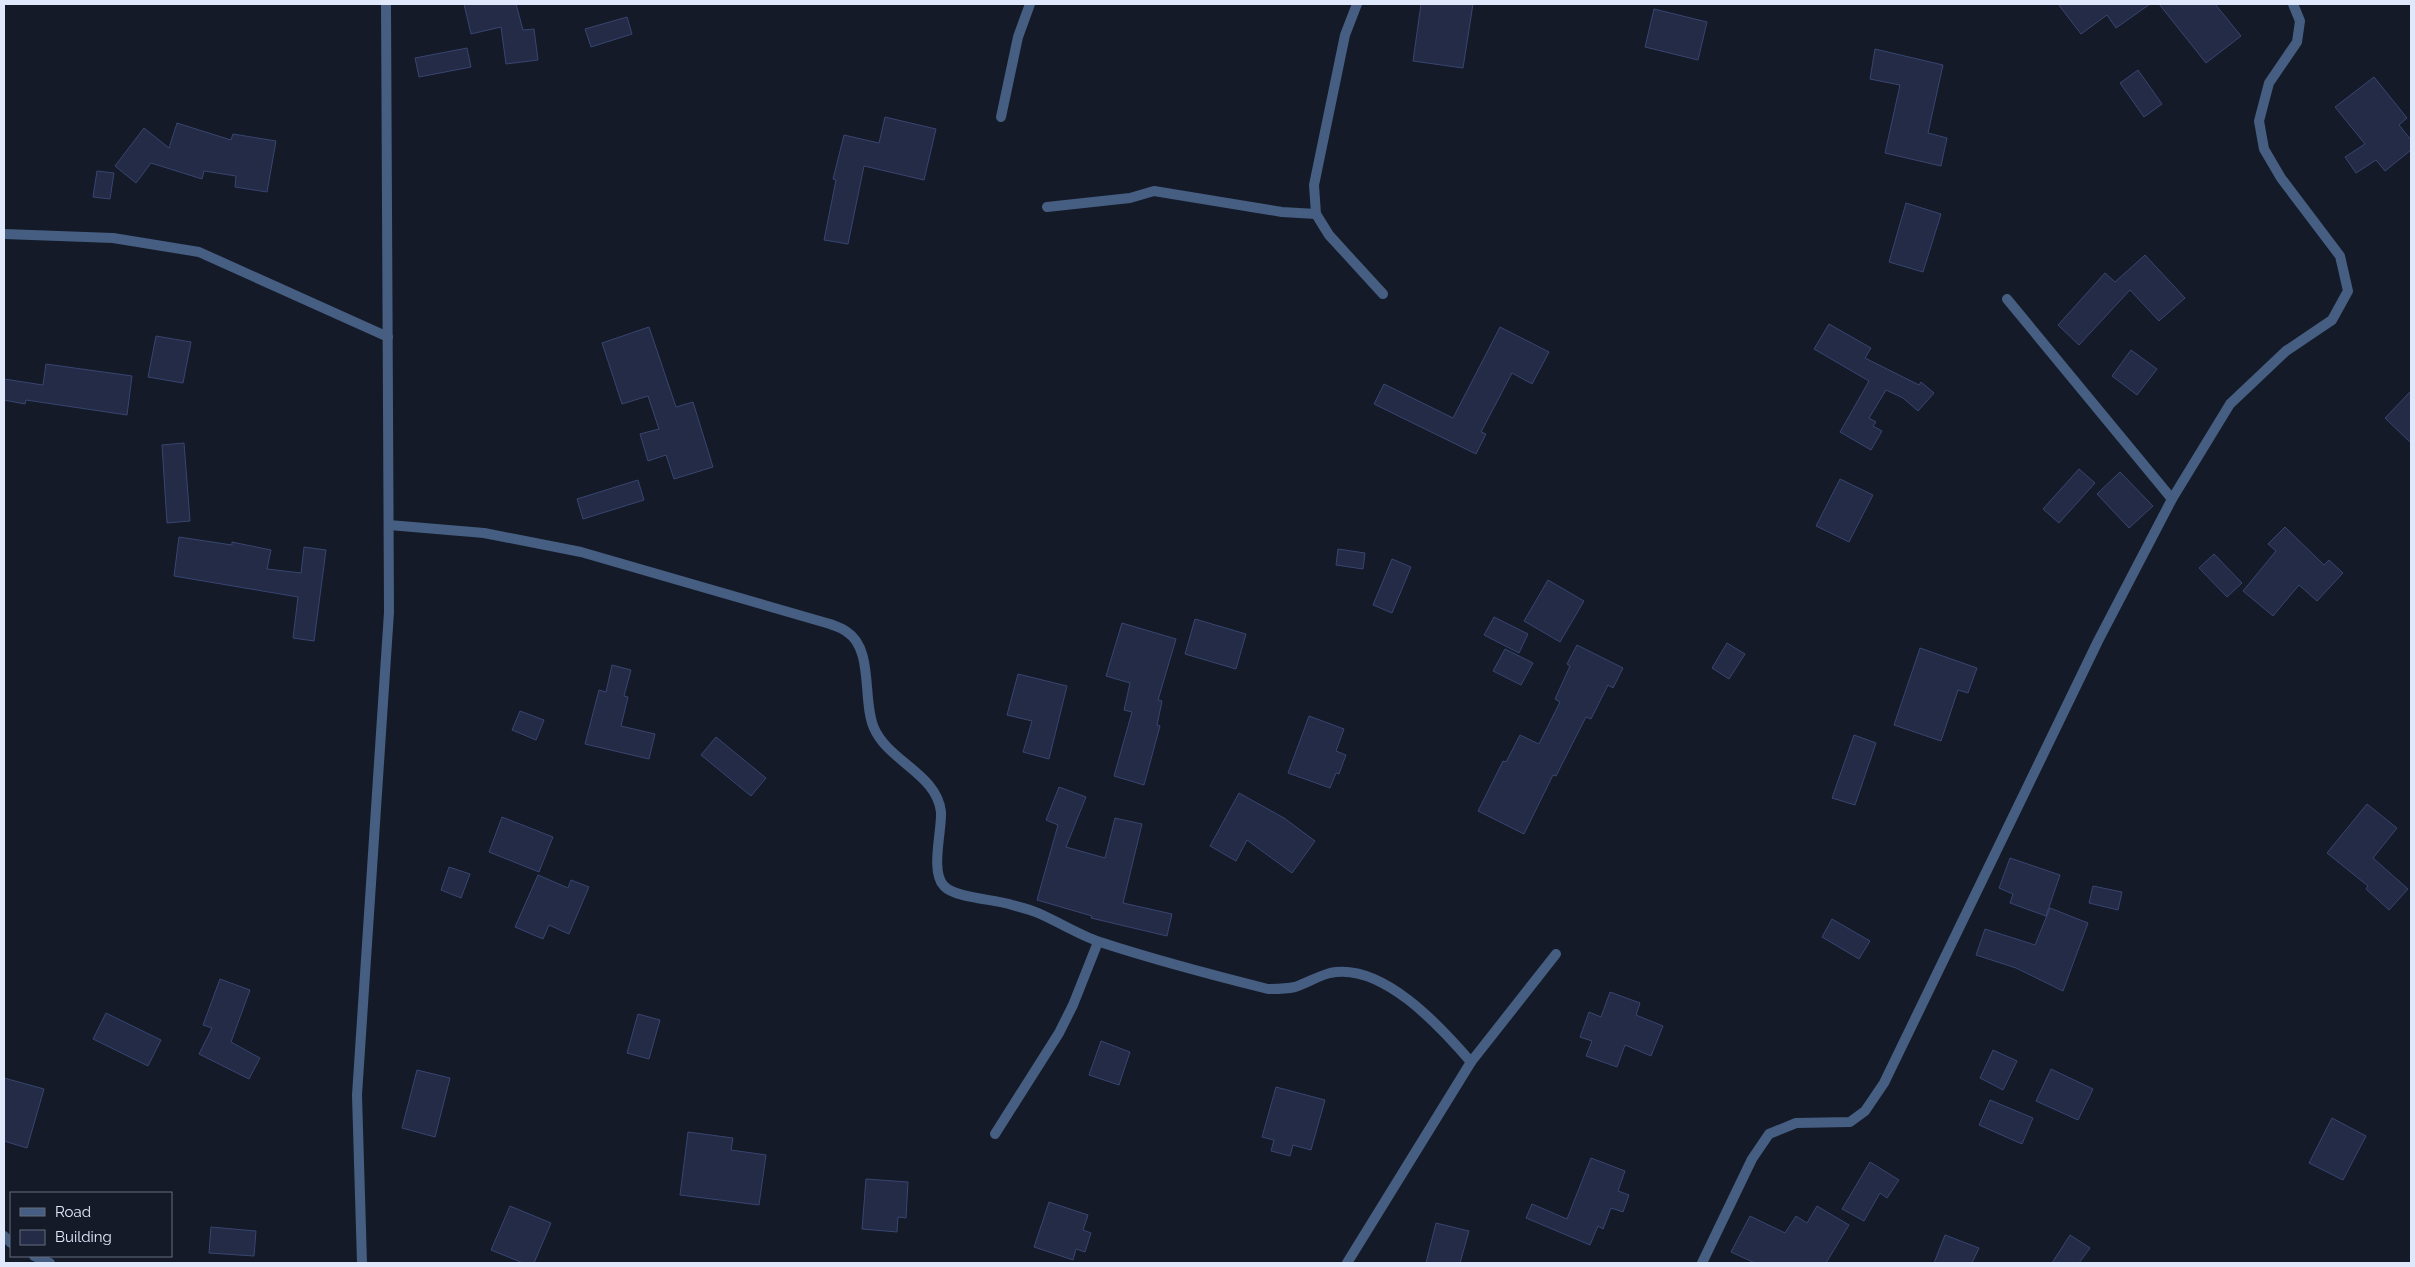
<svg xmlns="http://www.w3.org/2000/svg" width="2415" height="1267" font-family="Raleway,sans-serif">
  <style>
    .building { fill: #232b47; stroke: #384570 }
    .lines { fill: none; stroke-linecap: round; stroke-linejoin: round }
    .minor { stroke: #455e81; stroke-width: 10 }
  </style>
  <rect width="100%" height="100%" fill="#141a28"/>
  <g class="building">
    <path d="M464,4H516L523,30L534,29L538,60L506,64L501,27L471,34Z"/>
    <path d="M1421,4H1473L1463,68L1413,61Z"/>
    <path d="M2058,4H2150L2116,28L2107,15L2081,34Z"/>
    <path d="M2159,4H2215L2241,36L2206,63Z"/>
    <path d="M1654,9L1707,22L1698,60L1645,47Z"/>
    <path d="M627,17L632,34L591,47L585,29Z"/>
    <path d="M467,48L471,67L419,77L415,58Z"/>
    <path d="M1875,49L1943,65L1928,133L1947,138L1941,166L1885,153L1900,85L1870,79Z"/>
    <path d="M2138,70L2162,104L2144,117L2120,83Z"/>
    <path d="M2374,77L2407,118L2399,125L2411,140V150L2385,171L2376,160L2356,173L2345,157L2365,144L2335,107Z"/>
    <path d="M885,117L936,129L924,180L864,166L848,244L824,240L836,180L833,179L844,135L879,143Z"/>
    <path d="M177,123L231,140L233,134L276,141L267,192L235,187L236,176L204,171L202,179L151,163L136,183L115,166L144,128L169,148Z"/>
    <path d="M97,171L114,173L110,199L93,197Z"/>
    <path d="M1906,203L1941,214L1923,272L1889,262Z"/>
    <path d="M2145,255L2185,298L2159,321L2130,290L2079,345L2058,325L2105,273L2115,282Z"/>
    <path d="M1829,324L1871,348L1865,358L1919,385L1921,382L1934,393L1918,411L1903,398L1886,390L1869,418L1876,422L1873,426L1882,431L1871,450L1840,432L1869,381L1814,349Z"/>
    <path d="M649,327L676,407L693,402L713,467L674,479L666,455L648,461L640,434L659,429L648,396L622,404L602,343Z"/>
    <path d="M1500,327L1549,352L1532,384L1512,373L1481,432L1486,434L1476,454L1374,404L1384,384L1453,418Z"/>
    <path d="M156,336L191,342L183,383L148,377Z"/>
    <path d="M2131,350L2157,369L2137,395L2112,376Z"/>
    <path d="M46,364L132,376L127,415L26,400L25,404L4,400V379L43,385Z"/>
    <path d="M2411,391V443L2385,418Z"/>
    <path d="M184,443L190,521L167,523L162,445Z"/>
    <path d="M2079,469L2095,483L2059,523L2043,509Z"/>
    <path d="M2120,472L2153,506L2129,528L2097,494Z"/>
    <path d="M1840,479L1873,495L1849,542L1816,526Z"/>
    <path d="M638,480L644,500L583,519L577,499Z"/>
    <path d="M2285,527L2324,565L2329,560L2343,573L2317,601L2299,585L2273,616L2243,591L2276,551L2268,544Z"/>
    <path d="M179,537L232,545V542L271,550L267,569L301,573L304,547L326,550L314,641L293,638L298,597L174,576Z"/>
    <path d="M1338,549L1365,553L1363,569L1336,565Z"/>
    <path d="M2214,554L2242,583L2227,597L2199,568Z"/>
    <path d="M1392,559L1411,567L1392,613L1373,605Z"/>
    <path d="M1548,580L1584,601L1560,642L1524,621Z"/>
    <path d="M1494,617L1528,634L1519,653L1484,635Z"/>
    <path d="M1195,619L1246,634L1236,669L1185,654Z"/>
    <path d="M1122,623L1176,639L1158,700L1162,701L1157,725L1160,726L1144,785L1114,776L1132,712L1124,710L1130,683L1106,676Z"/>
    <path d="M1727,643L1745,654L1729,679L1712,668Z"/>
    <path d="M1577,645L1623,668L1613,688L1608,685L1591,719L1586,717L1556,776L1553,775L1524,834L1478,811L1503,761L1506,762L1520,735L1539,744L1560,702L1555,699L1570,666L1567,664Z"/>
    <path d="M1920,648L1977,668L1968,693L1958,690L1941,741L1894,725Z"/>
    <path d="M1505,649L1533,663L1521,685L1493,671Z"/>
    <path d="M612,665L631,670L624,696L628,697L621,726L655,734L649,759L585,744L599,690L606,692Z"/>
    <path d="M1018,674L1067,686L1049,759L1023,752L1032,721L1007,715Z"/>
    <path d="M520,711L544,720L536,740L512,730Z"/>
    <path d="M1309,716L1344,729L1336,751L1346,755L1339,774L1336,773L1330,788L1288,773Z"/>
    <path d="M1854,735L1876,743L1855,805L1832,798Z"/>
    <path d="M716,737L766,778L751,796L701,755Z"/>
    <path d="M1059,787L1086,797L1066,847L1105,858L1115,818L1142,824L1123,903L1172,914L1167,936L1091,918L1092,916L1037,900L1058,825L1046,820Z"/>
    <path d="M1239,793L1284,818L1315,841L1292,873L1247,840L1236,861L1210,846Z"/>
    <path d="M2367,804L2397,828L2373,858L2408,889L2389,910L2366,889L2368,886L2327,853Z"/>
    <path d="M502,817L553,837L539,872L489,852Z"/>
    <path d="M2010,858L2060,875L2046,916L2010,903L2013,894L1999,888Z"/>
    <path d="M449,867L470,874L461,898L441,890Z"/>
    <path d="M538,875L568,888L571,880L589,887L569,934L549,925L543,939L515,927Z"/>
    <path d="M2093,886L2122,892L2118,910L2089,903Z"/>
    <path d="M2050,908L2088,923L2063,991L2016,968L1976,955L1985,929L2035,945Z"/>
    <path d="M1832,919L1870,941L1859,959L1822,937Z"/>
    <path d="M220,979L250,990L231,1042L260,1058L249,1079L199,1054L212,1028L203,1025Z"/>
    <path d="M1610,992L1640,1003L1636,1015L1663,1026L1651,1056L1625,1045L1617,1067L1586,1056L1592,1041L1580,1037L1589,1012L1601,1017Z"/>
    <path d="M106,1013L161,1040L148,1066L93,1039Z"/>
    <path d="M638,1014L660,1020L649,1059L627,1053Z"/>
    <path d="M1101,1041L1130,1052L1119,1085L1089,1075Z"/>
    <path d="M1993,1050L2017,1061L2003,1090L1980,1078Z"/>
    <path d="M2051,1069L2093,1089L2078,1120L2036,1101Z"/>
    <path d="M417,1070L450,1078L435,1137L402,1128Z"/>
    <path d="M4,1078L44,1089L27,1148L4,1141Z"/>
    <path d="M1276,1087L1325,1100L1311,1150L1293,1145L1290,1156L1271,1151L1274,1140L1262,1137Z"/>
    <path d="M1990,1100L2033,1118L2022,1144L1979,1125Z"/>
    <path d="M2332,1118L2366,1136L2343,1180L2309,1163Z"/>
    <path d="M688,1132L733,1138L731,1150L766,1155L759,1205L680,1195Z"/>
    <path d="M1591,1158L1625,1171L1618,1191L1629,1195L1623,1212L1611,1208L1603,1229L1598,1226L1590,1245L1526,1218L1532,1204L1567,1219Z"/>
    <path d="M1870,1162L1899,1180L1887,1198L1880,1193L1864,1221L1842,1209Z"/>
    <path d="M866,1179L908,1182L906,1218L898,1217L897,1232L862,1229Z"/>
    <path d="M1049,1202L1088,1215L1083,1230L1091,1233L1085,1252L1076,1249L1073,1260L1034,1247Z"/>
    <path d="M510,1206L551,1223L534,1263H523L491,1250Z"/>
    <path d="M1817,1206L1849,1225L1826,1263H1755L1731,1252L1750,1216L1785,1233L1796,1216L1807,1223Z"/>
    <path d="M1436,1223L1469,1231L1460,1263H1426Z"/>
    <path d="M211,1227L256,1231L254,1256L209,1253Z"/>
    <path d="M1945,1235L1979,1248L1972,1263H1934Z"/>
    <path d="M2070,1235L2090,1248L2079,1263H2052Z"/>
  </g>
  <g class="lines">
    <g class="minor">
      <path d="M1357,4L1345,35L1314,185L1316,214L1329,235L1383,294"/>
      <path d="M1001,117L1018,37L1030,4"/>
      <path d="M1047,207L1130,198L1154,191L1282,212L1316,214"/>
      <path d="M4,234L113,238L199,252L388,337"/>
      <path d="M2007,299L2172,499"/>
      <path d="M389,525L484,533L581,552L830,624C835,626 842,628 847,632C874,649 862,701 874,728C888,761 937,774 941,812C942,831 930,872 944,886C955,898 993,899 1009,904C1019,907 1029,909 1038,913C1059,922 1079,935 1100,942C1155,960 1212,975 1268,989C1276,989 1286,989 1295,987C1307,983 1318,976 1330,973C1382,962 1440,1026 1471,1062"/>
      <path d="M995,1134L1059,1033L1073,1005L1098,942"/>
      <path d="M4,1236L11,1243"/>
      <path d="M34,1256L50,1263"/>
      <path d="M362,1263L357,1095L389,612L386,4"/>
      <path d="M1347,1263L1471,1062L1556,954"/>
      <path d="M1702,1263L1752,1159L1769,1134L1796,1123L1850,1122L1865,1111L1884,1083L2098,641L2172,499L2230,404L2286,351L2332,320L2348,291L2340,256L2281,178L2264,149L2259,121L2269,83L2297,42L2300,21L2293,4"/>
    </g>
  </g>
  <rect width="2415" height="1267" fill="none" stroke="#dfe9fb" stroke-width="10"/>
  <rect x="10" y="1192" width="162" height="65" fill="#141a28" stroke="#656d7c"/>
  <rect x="20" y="1208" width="25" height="8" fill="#455e81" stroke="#656d7c"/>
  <text x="55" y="1217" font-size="15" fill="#dfe9fb">Road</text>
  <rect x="20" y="1230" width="25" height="15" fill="#232b47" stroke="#656d7c"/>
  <text x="55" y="1242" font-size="15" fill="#dfe9fb">Building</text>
</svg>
